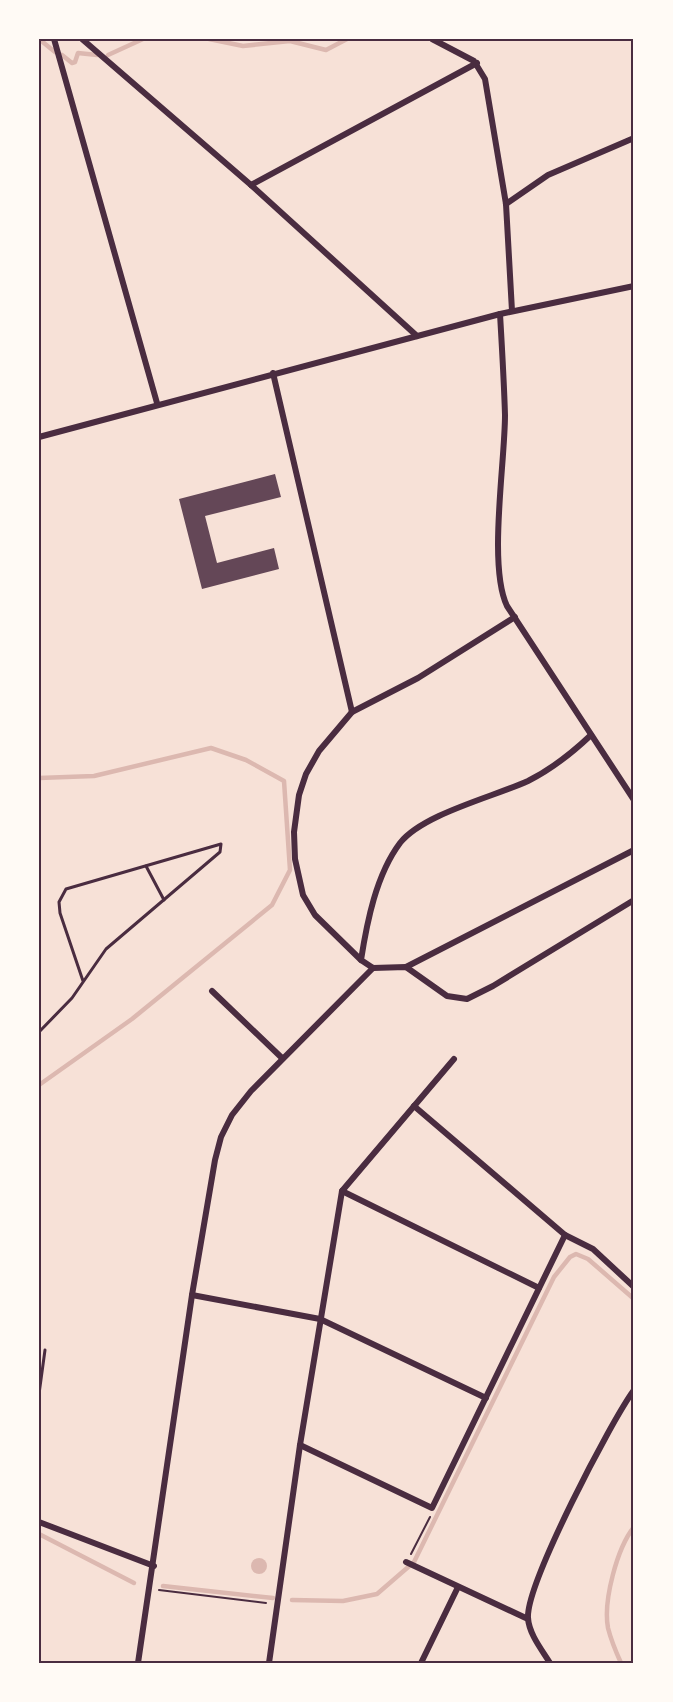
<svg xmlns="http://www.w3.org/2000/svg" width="673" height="1702" font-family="Overpass,sans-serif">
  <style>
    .water { fill: #dcb8b0 }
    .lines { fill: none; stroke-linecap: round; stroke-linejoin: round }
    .stream { stroke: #dcb8b0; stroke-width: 4.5 }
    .building { fill: #644757 }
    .path { stroke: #4a2c40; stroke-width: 2 }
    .service { stroke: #4a2c40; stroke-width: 3 }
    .minor { stroke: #4a2c40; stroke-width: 6 }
    .neatline { fill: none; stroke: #4a2c40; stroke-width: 2 }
  </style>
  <rect width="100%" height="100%" fill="#f7e1d7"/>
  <circle class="water" cx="259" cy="1566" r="8"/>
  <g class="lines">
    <g class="stream">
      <path d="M39,39L55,52"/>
      <path d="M209,39L243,46L290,41L326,50L347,39"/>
      <path d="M62,55L72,63L75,62L78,53L97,55"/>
      <path d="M108,55L143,39"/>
      <path d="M39,778L94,776L211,748L246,760L284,781L290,870L272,905L132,1019L39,1085"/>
      <path d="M39,1534L134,1583"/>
      <path d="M163,1586L273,1598"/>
      <path d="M292,1600L343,1601L377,1594L414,1562L554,1277L570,1257L576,1254L588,1259L634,1299"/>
      <path d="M621,1663C616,1652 611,1640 608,1628C603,1601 617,1548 634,1527"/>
    </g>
  </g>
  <path class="building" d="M275,474L281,497L205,516L217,563L274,548L279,569L202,589L179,499Z"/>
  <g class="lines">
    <g class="path">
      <path d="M411,1554L430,1517"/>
      <path d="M159,1590L266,1603"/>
    </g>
    <g class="service">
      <path d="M146,866L164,900"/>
      <path d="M39,1032L72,998L106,949L220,852L221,844L66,889L59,902L60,913L83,981"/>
      <path d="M39,1394L45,1350"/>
    </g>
    <g class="minor">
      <path d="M54,39L157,403"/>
      <path d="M82,39L251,185L417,336"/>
      <path d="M432,39L474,61L485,79L506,204L512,311"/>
      <path d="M251,185L477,63"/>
      <path d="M506,204L548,175L634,138"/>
      <path d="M500,314C502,348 504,381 505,415C505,463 488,566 507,606L634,800"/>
      <path d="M273,373L352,712"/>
      <path d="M39,437L500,314L634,286"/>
      <path d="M361,960L315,915L303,895L295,859L294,832L299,795L306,774L319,751L352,712L418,678L515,617"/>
      <path d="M406,967L634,850"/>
      <path d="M373,968L361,960C367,922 376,875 400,843C423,814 493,797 528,781C552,769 572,753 591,735"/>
      <path d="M373,968L406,967L447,996L467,999L493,986L634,900"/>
      <path d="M212,991L282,1058"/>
      <path d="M414,1106L565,1235L593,1249L634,1287"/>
      <path d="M342,1191L539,1288"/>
      <path d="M192,1295L320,1319L486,1398"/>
      <path d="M300,1445L432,1508L565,1235"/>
      <path d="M39,1522L154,1566"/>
      <path d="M406,1562L528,1619"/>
      <path d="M138,1663L192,1295L215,1160L221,1137L232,1115L251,1091L373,968"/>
      <path d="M269,1663L300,1445L342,1191L454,1059"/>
      <path d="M421,1663L458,1587"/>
      <path d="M550,1663C542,1650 529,1634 528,1618C526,1584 611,1421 634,1390"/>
    </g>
  </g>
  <rect width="673" height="1702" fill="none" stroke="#fffaf5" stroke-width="81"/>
  <rect x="40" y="40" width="592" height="1622" class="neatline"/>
</svg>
